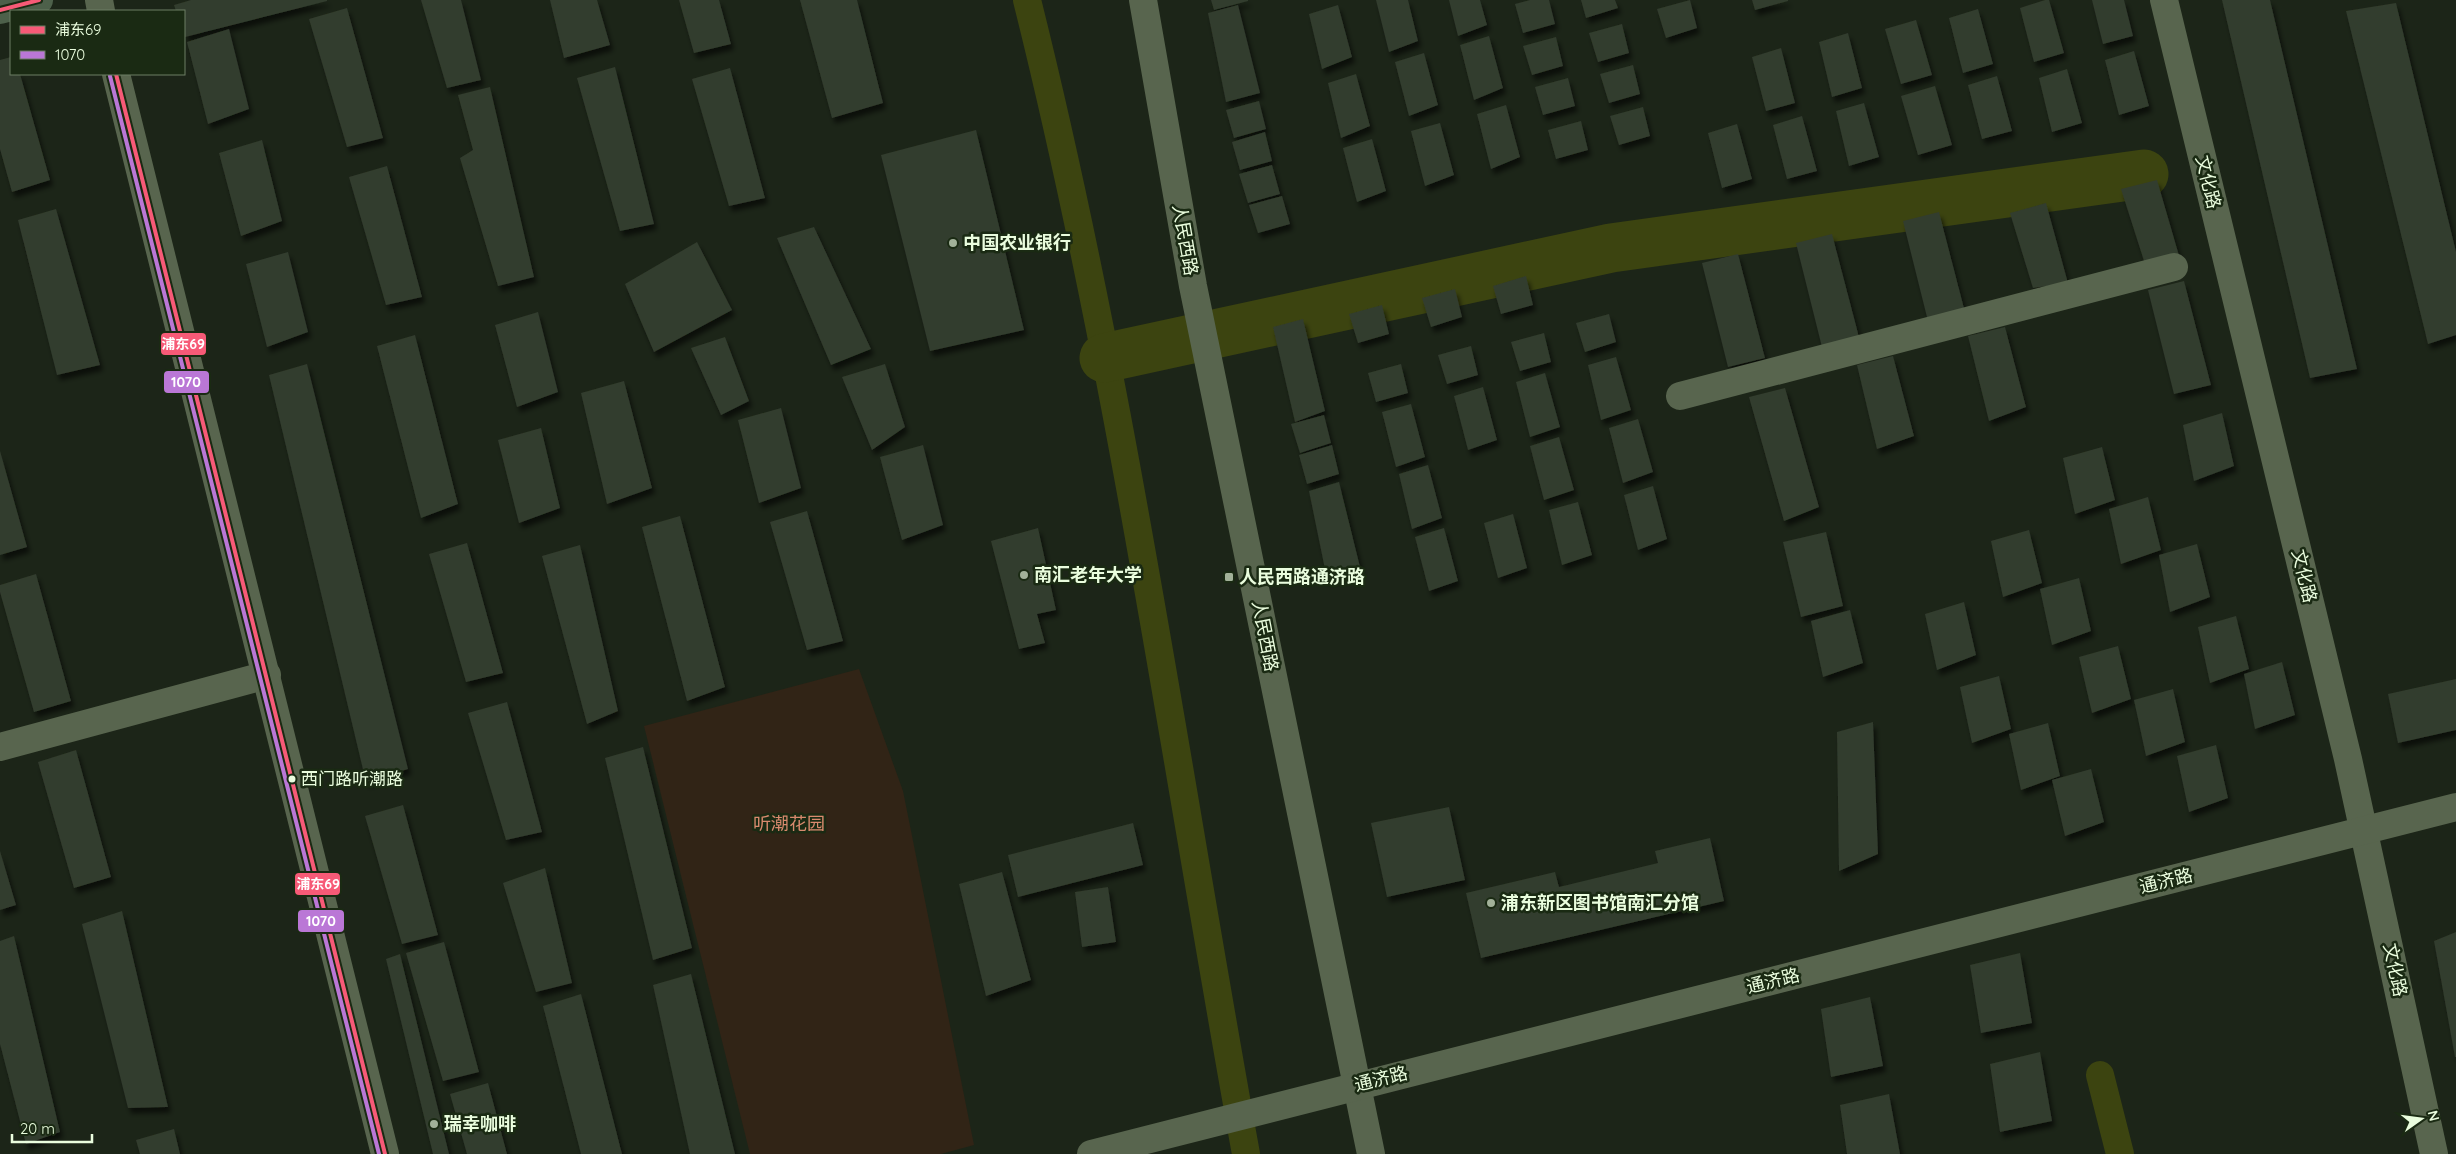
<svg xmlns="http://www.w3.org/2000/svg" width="2456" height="1154" font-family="Quicksand,'Noto Sans SC',sans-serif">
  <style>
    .green { fill: #312416 }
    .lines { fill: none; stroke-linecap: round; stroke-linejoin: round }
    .canal { stroke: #3c4410; stroke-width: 28 }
    .river { stroke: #3c4410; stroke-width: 49 }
    .building { fill: #323c2d; filter: url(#shadow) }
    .minor { stroke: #58654e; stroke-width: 28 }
    .major { stroke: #4d604a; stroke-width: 28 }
    .bus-1-casing { stroke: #1a2a13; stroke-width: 8 }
    .bus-2-casing { stroke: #1a2a13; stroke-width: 8 }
    .bus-1 { stroke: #f75a77; stroke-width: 4 }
    .bus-2 { stroke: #ba77d6; stroke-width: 4 }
    .poi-dot { fill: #a2b199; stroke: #1a2a13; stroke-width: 2 }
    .bus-dot { fill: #eafdde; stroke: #1a2a13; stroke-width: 2 }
    .labels { text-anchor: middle; stroke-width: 5; stroke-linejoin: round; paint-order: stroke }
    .bus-label { font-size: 17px; fill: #eafdde; stroke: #1a2a13; text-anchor: start }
    .street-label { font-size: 18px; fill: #eafdde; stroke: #1a2a13 }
    .poi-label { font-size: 18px; font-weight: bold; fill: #eafdde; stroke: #1a2a13; text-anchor: start }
    .park-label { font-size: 18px; fill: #d98a6e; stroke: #1a2a13 }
    .line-badge { stroke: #1a2a13; stroke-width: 2 }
    .badge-label { font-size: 14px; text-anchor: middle; font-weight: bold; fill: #fff }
  </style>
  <defs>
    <filter id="shadow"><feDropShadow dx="3" dy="5.5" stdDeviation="2.5" flood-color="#0009"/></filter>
  </defs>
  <rect width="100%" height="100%" fill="#1c2518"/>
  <path class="green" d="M859,669L903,791L974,1145L941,1154H750L644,726Z"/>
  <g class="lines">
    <g class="canal">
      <path d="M1027,0C1122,380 1176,769 1246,1154"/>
      <path d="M2100,1075L2120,1154"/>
    </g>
    <path class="river" d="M1104,358L1611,248L2144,174"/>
  </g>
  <g class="building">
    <path d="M191,0H327V1L185,37L184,11H176L174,5Z"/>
    <path d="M421,0H461L481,80L447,88Z"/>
    <path d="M550,0H597L610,45L564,58Z"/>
    <path d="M679,0H719L731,44L694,53Z"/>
    <path d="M800,0H857L883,103L832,118Z"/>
    <path d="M1211,0H1248V1L1214,10Z"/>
    <path d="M1376,0H1408L1418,41L1389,52Z"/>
    <path d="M1449,0H1480L1487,25L1458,36Z"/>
    <path d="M1530,0H1549L1555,24L1523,33L1515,4Z"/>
    <path d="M1581,0H1615L1618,8L1586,18Z"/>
    <path d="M1690,0L1697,28L1666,38L1657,9Z"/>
    <path d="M1752,0H1788V1L1755,10Z"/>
    <path d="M2045,0H2049L2064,53L2034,62L2020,8Z"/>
    <path d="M2092,0H2124L2133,36L2103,44Z"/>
    <path d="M2222,0H2270L2357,369L2310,378Z"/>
    <path d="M2396,3L2456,252V335L2428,344L2346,11Z"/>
    <path d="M1238,5L1260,93L1226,102L1208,13Z"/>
    <path d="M1338,5L1352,57L1322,69L1309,14Z"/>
    <path d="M347,8L383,138L347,147L309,19Z"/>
    <path d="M1978,9L1993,64L1963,73L1949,18Z"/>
    <path d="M1916,20L1932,75L1901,84L1885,29Z"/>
    <path d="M1622,24L1629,53L1598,62L1589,33Z"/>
    <path d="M229,29L249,109L208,124L187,42Z"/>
    <path d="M1848,33L1862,88L1832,97L1819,42Z"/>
    <path d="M1489,36L1503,88L1474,100L1460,45Z"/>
    <path d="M1556,37L1563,66L1532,75L1523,46Z"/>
    <path d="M1781,48L1795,103L1766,111L1752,57Z"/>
    <path d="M2134,51L2149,106L2119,115L2105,60Z"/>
    <path d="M1424,53L1438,105L1409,116L1395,62Z"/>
    <path d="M11,57V74H20L50,180L12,192L0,149V60Z"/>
    <path d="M1633,65L1640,94L1609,103L1600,74Z"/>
    <path d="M615,67L654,224L620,231L577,78Z"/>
    <path d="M730,68L765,198L729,206L692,79Z"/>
    <path d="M2067,69L2082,123L2052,132L2039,78Z"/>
    <path d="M1356,74L1370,126L1341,138L1328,83Z"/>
    <path d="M1997,76L2012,131L1982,139L1968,85Z"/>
    <path d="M1568,78L1575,106L1543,115L1535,87Z"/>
    <path d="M1935,86L1952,145L1918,155L1901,96Z"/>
    <path d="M490,87L534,277L498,286L460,158L473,150L458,95Z"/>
    <path d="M1259,101L1266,129L1234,138L1226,110Z"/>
    <path d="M1864,103L1879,157L1849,166L1836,111Z"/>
    <path d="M1506,105L1520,157L1491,169L1477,114Z"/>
    <path d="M1643,107L1650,136L1619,145L1610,116Z"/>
    <path d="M1802,116L1817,171L1787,179L1773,125Z"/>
    <path d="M1581,121L1588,150L1556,159L1548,130Z"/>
    <path d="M1440,123L1454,175L1425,186L1411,131Z"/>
    <path d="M1737,124L1752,179L1722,188L1708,133Z"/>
    <path d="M976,130L1024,330L930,351L881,155Z"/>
    <path d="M1265,132L1272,161L1240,170L1232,142Z"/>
    <path d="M1372,139L1386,191L1357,202L1343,148Z"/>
    <path d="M262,140L282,221L241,236L219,153Z"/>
    <path d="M1272,165L1280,194L1248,203L1239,174Z"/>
    <path d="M387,166L422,297L386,305L349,177Z"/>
    <path d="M2157,180L2180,259L2145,264L2121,189Z"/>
    <path d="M1282,196L1290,224L1258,233L1249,205Z"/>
    <path d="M2046,203L2068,283L2033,288L2010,213Z"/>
    <path d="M56,209L100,365L57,375L18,220Z"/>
    <path d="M1939,212L1966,316L1929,325L1903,221Z"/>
    <path d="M814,227L871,349L831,365L777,238Z"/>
    <path d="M1832,234L1859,337L1822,347L1796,243Z"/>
    <path d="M697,242L732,310L654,352L625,284Z"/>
    <path d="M288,252L308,332L267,347L246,264Z"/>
    <path d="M1738,254L1765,358L1728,367L1702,263Z"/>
    <path d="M1526,276L1533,305L1501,314L1493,286Z"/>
    <path d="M2184,281L2211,385L2174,394L2148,290Z"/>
    <path d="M1455,289L1462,317L1431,327L1422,298Z"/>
    <path d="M1382,305L1389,334L1358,343L1349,314Z"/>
    <path d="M538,312L558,392L517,407L495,325Z"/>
    <path d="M1609,314L1616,342L1585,352L1576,323Z"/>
    <path d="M1303,319L1325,411L1295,422L1273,327Z"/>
    <path d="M2005,327L2026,407L1989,421L1968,336Z"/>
    <path d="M1544,333L1551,362L1520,371L1511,342Z"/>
    <path d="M415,335L458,504L421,518L377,346Z"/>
    <path d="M725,337L749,401L721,415L691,348Z"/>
    <path d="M1471,346L1478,375L1447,384L1438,355Z"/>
    <path d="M1893,356L1914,436L1877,449L1857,365Z"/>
    <path d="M1616,357L1631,410L1601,420L1588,365Z"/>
    <path d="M307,364L408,769L366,782L269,375Z"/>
    <path d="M885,364L905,427L872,450L842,377Z"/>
    <path d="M1401,364L1408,393L1376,402L1368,373Z"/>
    <path d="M1545,373L1560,427L1530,437L1516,382Z"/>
    <path d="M624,381L652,488L607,504L581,393Z"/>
    <path d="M1483,387L1497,440L1468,450L1454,396Z"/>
    <path d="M1785,388L1819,507L1784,521L1749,397Z"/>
    <path d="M1411,404L1425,457L1396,467L1382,412Z"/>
    <path d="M781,408L801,488L759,503L738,420Z"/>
    <path d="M2222,413L2234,466L2194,481L2183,425Z"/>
    <path d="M1324,415L1331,443L1300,453L1291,424Z"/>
    <path d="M1638,419L1653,472L1623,483L1609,428Z"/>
    <path d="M541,428L560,508L519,523L498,440Z"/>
    <path d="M1559,437L1574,490L1544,500L1530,446Z"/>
    <path d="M923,445L943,525L902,540L880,457Z"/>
    <path d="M1332,445L1339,474L1307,484L1299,455Z"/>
    <path d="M2102,447L2115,500L2075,514L2063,458Z"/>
    <path d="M0,451L27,547L0,555Z"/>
    <path d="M1428,465L1442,518L1412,529L1399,474Z"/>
    <path d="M1339,482L1361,571L1327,579L1309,491Z"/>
    <path d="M1653,486L1667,539L1638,550L1624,495Z"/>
    <path d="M2148,497L2161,550L2121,564L2109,509Z"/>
    <path d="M1578,502L1592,555L1562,565L1549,510Z"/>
    <path d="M807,511L843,641L807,650L770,522Z"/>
    <path d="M1513,514L1527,568L1498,578L1484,523Z"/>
    <path d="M680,516L725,687L687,701L642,527Z"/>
    <path d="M1038,528L1056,610L1037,614L1045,643L1019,649L991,541Z"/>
    <path d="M1444,528L1458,581L1429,591L1415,537Z"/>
    <path d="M2029,530L2042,583L2003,597L1991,541Z"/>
    <path d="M1826,532L1843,606L1801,617L1783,542Z"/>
    <path d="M467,543L503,673L466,682L429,554Z"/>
    <path d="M2197,544L2210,597L2170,612L2159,555Z"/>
    <path d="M580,545L618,711L587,724L542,556Z"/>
    <path d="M36,574L71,701L34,712L0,592V585Z"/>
    <path d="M2079,578L2091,631L2052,645L2040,589Z"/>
    <path d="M1964,602L1976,655L1937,670L1925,614Z"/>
    <path d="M1850,610L1863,663L1823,677L1811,621Z"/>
    <path d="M2236,616L2249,669L2210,683L2198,627Z"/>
    <path d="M2118,646L2131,699L2092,713L2079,657Z"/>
    <path d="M2282,662L2295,715L2255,729L2244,674Z"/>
    <path d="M1999,676L2011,729L1972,743L1960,687Z"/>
    <path d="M2456,679V730L2398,743L2388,694Z"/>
    <path d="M2173,689L2185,742L2146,756L2134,700Z"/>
    <path d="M507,702L542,832L506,840L468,713Z"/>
    <path d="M1873,722L1878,854L1839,871L1837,732Z"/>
    <path d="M2048,723L2060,776L2021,790L2009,734Z"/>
    <path d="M2216,745L2228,798L2189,812L2177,756Z"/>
    <path d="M643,747L692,948L653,960L605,758Z"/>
    <path d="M76,750L111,877L74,888L38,762Z"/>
    <path d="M2091,769L2104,822L2065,836L2052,780Z"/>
    <path d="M403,805L438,935L402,944L365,816Z"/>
    <path d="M1449,807L1465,880L1387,897L1371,823Z"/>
    <path d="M1133,823L1143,865L1018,897L1008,855Z"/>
    <path d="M1710,838L1724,901L1481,958L1466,893L1555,872L1559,887L1658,863L1655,851Z"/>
    <path d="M0,851L16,905L0,910Z"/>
    <path d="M545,868L572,983L536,992L503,883Z"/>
    <path d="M1002,872L1031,980L986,996L959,884Z"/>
    <path d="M1108,887L1116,942L1082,947L1075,892Z"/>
    <path d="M122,911L168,1107L128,1108L82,924Z"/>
    <path d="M2456,932V1057H2455L2434,941Z"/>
    <path d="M14,936L60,1132L26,1144L0,1044V941Z"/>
    <path d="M444,942L479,1072L443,1081L406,953Z"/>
    <path d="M2020,953L2032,1023L1981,1033L1970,965Z"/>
    <path d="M400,954L449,1154H433L386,959Z"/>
    <path d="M691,974L735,1154H690L653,985Z"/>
    <path d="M581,994L622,1154H581L543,1006Z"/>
    <path d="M1870,997L1883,1066L1831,1077L1821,1009Z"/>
    <path d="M2040,1052L2052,1121L2000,1132L1990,1064Z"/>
    <path d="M488,1083L507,1154H467L450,1094Z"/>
    <path d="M1889,1094L1900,1154H1847L1840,1105Z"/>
    <path d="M174,1129L180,1154H140L136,1140Z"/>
  </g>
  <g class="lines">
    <g class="minor">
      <path d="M99,0L101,11"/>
      <path d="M1143,0L1193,286L1371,1154"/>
      <path d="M2164,0L2348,759L2434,1154"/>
      <path d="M116,74L385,1154"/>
      <path d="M1680,396L2174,267"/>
      <path d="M0,747L267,675"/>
      <path d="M1091,1154L2456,807"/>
    </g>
    <path class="major" d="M0,10L39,0"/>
    <defs>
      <g id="bus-1">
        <path d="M0,10L39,0"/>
        <path d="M116,74L385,1154"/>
      </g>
      <path id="bus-2" d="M110,76L379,1154"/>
    </defs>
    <use href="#bus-1" class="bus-1-casing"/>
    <use href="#bus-2" class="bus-2-casing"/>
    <use href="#bus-1" class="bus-1"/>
    <use href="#bus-2" class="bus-2"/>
  </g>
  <g class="poi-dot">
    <circle cx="953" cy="243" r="5"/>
    <circle cx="1024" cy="575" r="5"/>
    <rect x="1224" y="572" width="10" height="10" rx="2.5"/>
    <circle cx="1491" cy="903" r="5"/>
    <circle cx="434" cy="1124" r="5"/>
  </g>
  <circle class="bus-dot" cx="292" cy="779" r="4.5"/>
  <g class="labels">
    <g class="bus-label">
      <text x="301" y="785">西门路听潮路</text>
    </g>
    <g class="street-label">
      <text transform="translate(2208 182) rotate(76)" y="6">文化路</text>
      <text transform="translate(1185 240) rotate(80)" y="6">人民西路</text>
      <text transform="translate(2304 576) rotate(76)" y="6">文化路</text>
      <text transform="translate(1265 636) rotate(79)" y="6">人民西路</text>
      <text transform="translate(2166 881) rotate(-14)" y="6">通济路</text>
      <text transform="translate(2395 970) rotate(78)" y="6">文化路</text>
      <text transform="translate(1773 981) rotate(-14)" y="6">通济路</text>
      <text transform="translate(1381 1079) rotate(-14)" y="6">通济路</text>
    </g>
    <g class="poi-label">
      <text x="963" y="249">中国农业银行</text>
      <text x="1034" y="581">南汇老年大学</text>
      <text x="1239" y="583">人民西路通济路</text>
      <text x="1501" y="909">浦东新区图书馆南汇分馆</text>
      <text x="444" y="1130">瑞幸咖啡</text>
    </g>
    <g class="park-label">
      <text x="789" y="830">听潮花园</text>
    </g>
  </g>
  <g class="line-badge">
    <rect x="160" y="332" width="47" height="24" rx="5" fill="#f75a77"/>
    <rect x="163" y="370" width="47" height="24" rx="5" fill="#ba77d6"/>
    <rect x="294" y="872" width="47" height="24" rx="5" fill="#f75a77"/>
    <rect x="297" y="909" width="48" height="24" rx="5" fill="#ba77d6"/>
  </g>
  <g class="badge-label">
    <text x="183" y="349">浦东69</text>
    <text x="186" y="387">1070</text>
    <text x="318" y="889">浦东69</text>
    <text x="321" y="926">1070</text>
  </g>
  <rect x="10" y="10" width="175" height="65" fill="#1a2a13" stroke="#6d7e64"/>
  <rect x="20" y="26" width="25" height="8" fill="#f75a77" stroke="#6d7e64"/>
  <text x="55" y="35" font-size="15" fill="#eafdde">浦东69</text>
  <rect x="20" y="51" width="25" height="8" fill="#ba77d6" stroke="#6d7e64"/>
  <text x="55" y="60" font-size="15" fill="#eafdde">1070</text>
  <g transform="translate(2421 1119) rotate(76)" stroke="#1a2a13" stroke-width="4" paint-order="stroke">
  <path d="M0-4L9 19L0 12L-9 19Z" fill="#eafdde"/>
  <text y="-8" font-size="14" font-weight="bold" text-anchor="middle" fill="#eafdde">N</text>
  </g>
  <path d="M12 1134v8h80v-8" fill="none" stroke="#eafdde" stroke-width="2.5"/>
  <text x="20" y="1134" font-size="15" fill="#eafdde" stroke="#1a2a13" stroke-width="4" paint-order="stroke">20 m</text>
</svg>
